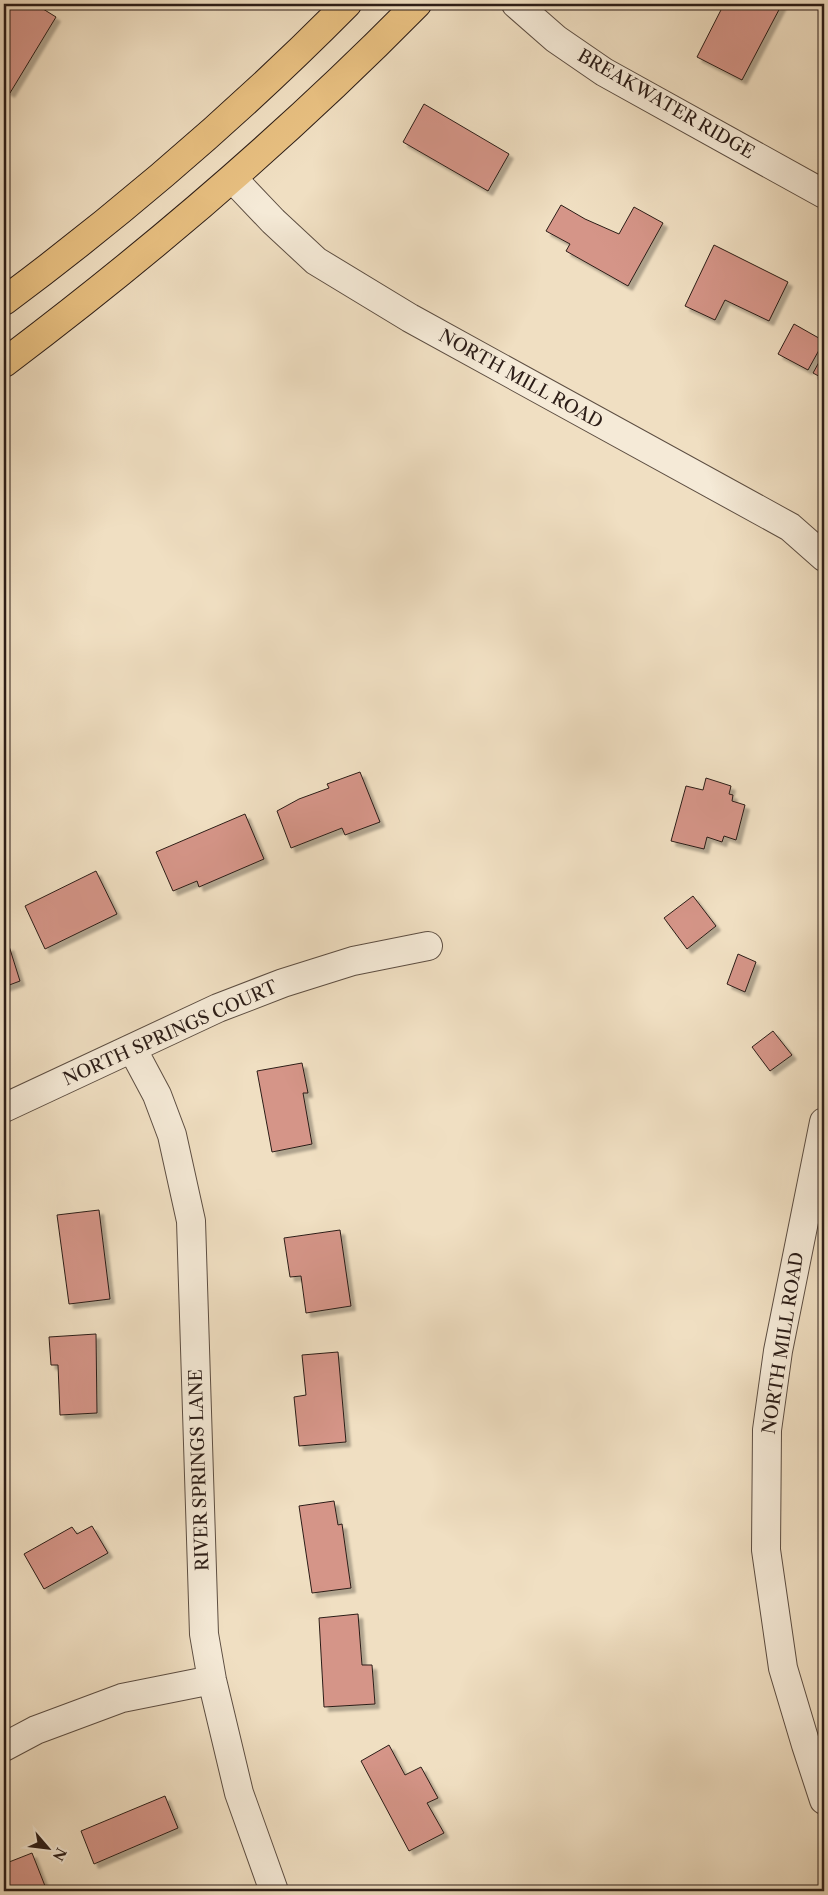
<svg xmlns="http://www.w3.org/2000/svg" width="828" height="1895" font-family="'Libre Caslon Text',serif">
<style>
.building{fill:#d59588;stroke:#2c1d17;filter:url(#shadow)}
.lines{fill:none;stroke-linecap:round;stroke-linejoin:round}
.minor-casing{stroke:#5d4e42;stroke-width:30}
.primary-casing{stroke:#2c1d17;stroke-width:30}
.minor{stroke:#f5ead7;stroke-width:28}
.primary{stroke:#e8c081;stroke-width:28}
.labels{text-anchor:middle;stroke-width:4.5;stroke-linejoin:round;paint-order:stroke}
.street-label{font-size:18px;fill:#2c1d17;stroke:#f5ead7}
</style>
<defs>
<filter id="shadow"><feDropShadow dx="4.5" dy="4.5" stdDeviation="1" flood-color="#0004"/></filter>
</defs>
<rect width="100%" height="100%" fill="#f0dfc2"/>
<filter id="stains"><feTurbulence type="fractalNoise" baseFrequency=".004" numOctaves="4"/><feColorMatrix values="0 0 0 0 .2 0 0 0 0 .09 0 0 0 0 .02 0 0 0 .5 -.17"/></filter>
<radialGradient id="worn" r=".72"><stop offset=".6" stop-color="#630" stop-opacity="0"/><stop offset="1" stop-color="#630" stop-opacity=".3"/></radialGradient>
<!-- building -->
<path class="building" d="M4,4h31l21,13 -46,76 -6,-4z
M724,4h58l-40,76 -45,-23z
M424,104l85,50 -21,37 -85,-49z
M561,205l24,14 34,15 15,-27 29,16 -35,63 -62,-35 4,-7 -24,-13z
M714,245l74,37 -19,39 -44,-21 -10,20 -30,-14z
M794,324l30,17 -16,29 -30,-16z
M824,353v26l-11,-6z
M360,772l20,50 -35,13 -3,-7 -51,20 -14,-37 22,-12 30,-11 -2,-4z
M706,778l25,8 -2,8 4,1 -1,6 13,4 -9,35 -12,-4 -2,6 -15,-5 -3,12 -33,-8 15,-55 17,4z
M245,814l19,45 -65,28 -2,-6 -24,10 -17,-39z
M96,871l21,43 -72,35 -20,-43z
M693,896l23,30 -29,23 -23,-31z
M9,946l11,35 -16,6v-39z
M738,954l18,8 -11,30 -18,-8z
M773,1031l19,24 -22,16 -18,-24z
M302,1063l6,30h-5l9,51 -40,8 -15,-81z
M99,1210l11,89 -41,5 -12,-89z
M340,1230l11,76 -45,7 -5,-37 -11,1 -6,-39z
M96,1334l1,79 -37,2 -2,-50h-7l-2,-28z
M338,1352l8,90 -47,4 -5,-49 12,-2 -4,-40z
M334,1501l4,24 4,-1 9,64 -39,5 -13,-87z
M92,1526l16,27 -64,36 -20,-35 48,-27 5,7z
M358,1614l4,51h10l3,39 -51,3 -5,-89z
M389,1745l16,30 16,-8 17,31 -11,5 17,30 -35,18 -48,-90z
M165,1796l13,32 -84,36 -13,-33z
M32,1853l15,38h-43v-27z"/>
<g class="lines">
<defs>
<path id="minor" d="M516,4l40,35 48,33 220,122
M233,179l40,42 43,40 94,57 380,209 34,30
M133,1050l24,45 15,40 19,86 13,413 8,46 27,113 35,98
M4,1108l214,-100 65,-25 70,-22 75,-15
M824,1122l-46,229 -11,79 -1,120 17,118 23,77 18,55
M4,1747l32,-17 86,-32 90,-18"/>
<path id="primary" d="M4,301c121,-90 236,-189 343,-297
M4,363c146,-110 285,-229 413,-359"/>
</defs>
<!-- minor casing -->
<use href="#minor" class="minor-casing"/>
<!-- primary casing -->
<use href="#primary" class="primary-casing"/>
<!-- minor -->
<use href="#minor" class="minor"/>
<!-- primary -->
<use href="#primary" class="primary"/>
</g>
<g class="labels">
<!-- street labels -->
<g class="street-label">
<text transform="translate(666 104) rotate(30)" y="6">BREAKWATER RIDGE</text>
<text transform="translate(521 379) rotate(29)" y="6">NORTH MILL ROAD</text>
<text transform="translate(170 1033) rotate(-24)" y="6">NORTH SPRINGS COURT</text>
<text transform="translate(783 1343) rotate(-81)" y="6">NORTH MILL ROAD</text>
<text transform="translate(199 1470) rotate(-92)" y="6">RIVER SPRINGS LANE</text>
</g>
</g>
<!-- margin -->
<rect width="828" height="1895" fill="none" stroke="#f0dfc2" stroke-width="20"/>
<rect x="5" y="5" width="818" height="1885" fill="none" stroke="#2c1d17" stroke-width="2.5"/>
<rect x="10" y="10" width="808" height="1875" fill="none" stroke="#2c1d17"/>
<!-- north arrow -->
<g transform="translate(48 1848) rotate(118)" stroke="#f5ead7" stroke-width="4" paint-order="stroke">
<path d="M0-4L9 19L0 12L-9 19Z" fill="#2c1d17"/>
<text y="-8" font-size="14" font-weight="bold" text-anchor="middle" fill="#2c1d17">N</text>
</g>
<rect width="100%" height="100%" filter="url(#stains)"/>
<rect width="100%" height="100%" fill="url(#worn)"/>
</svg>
